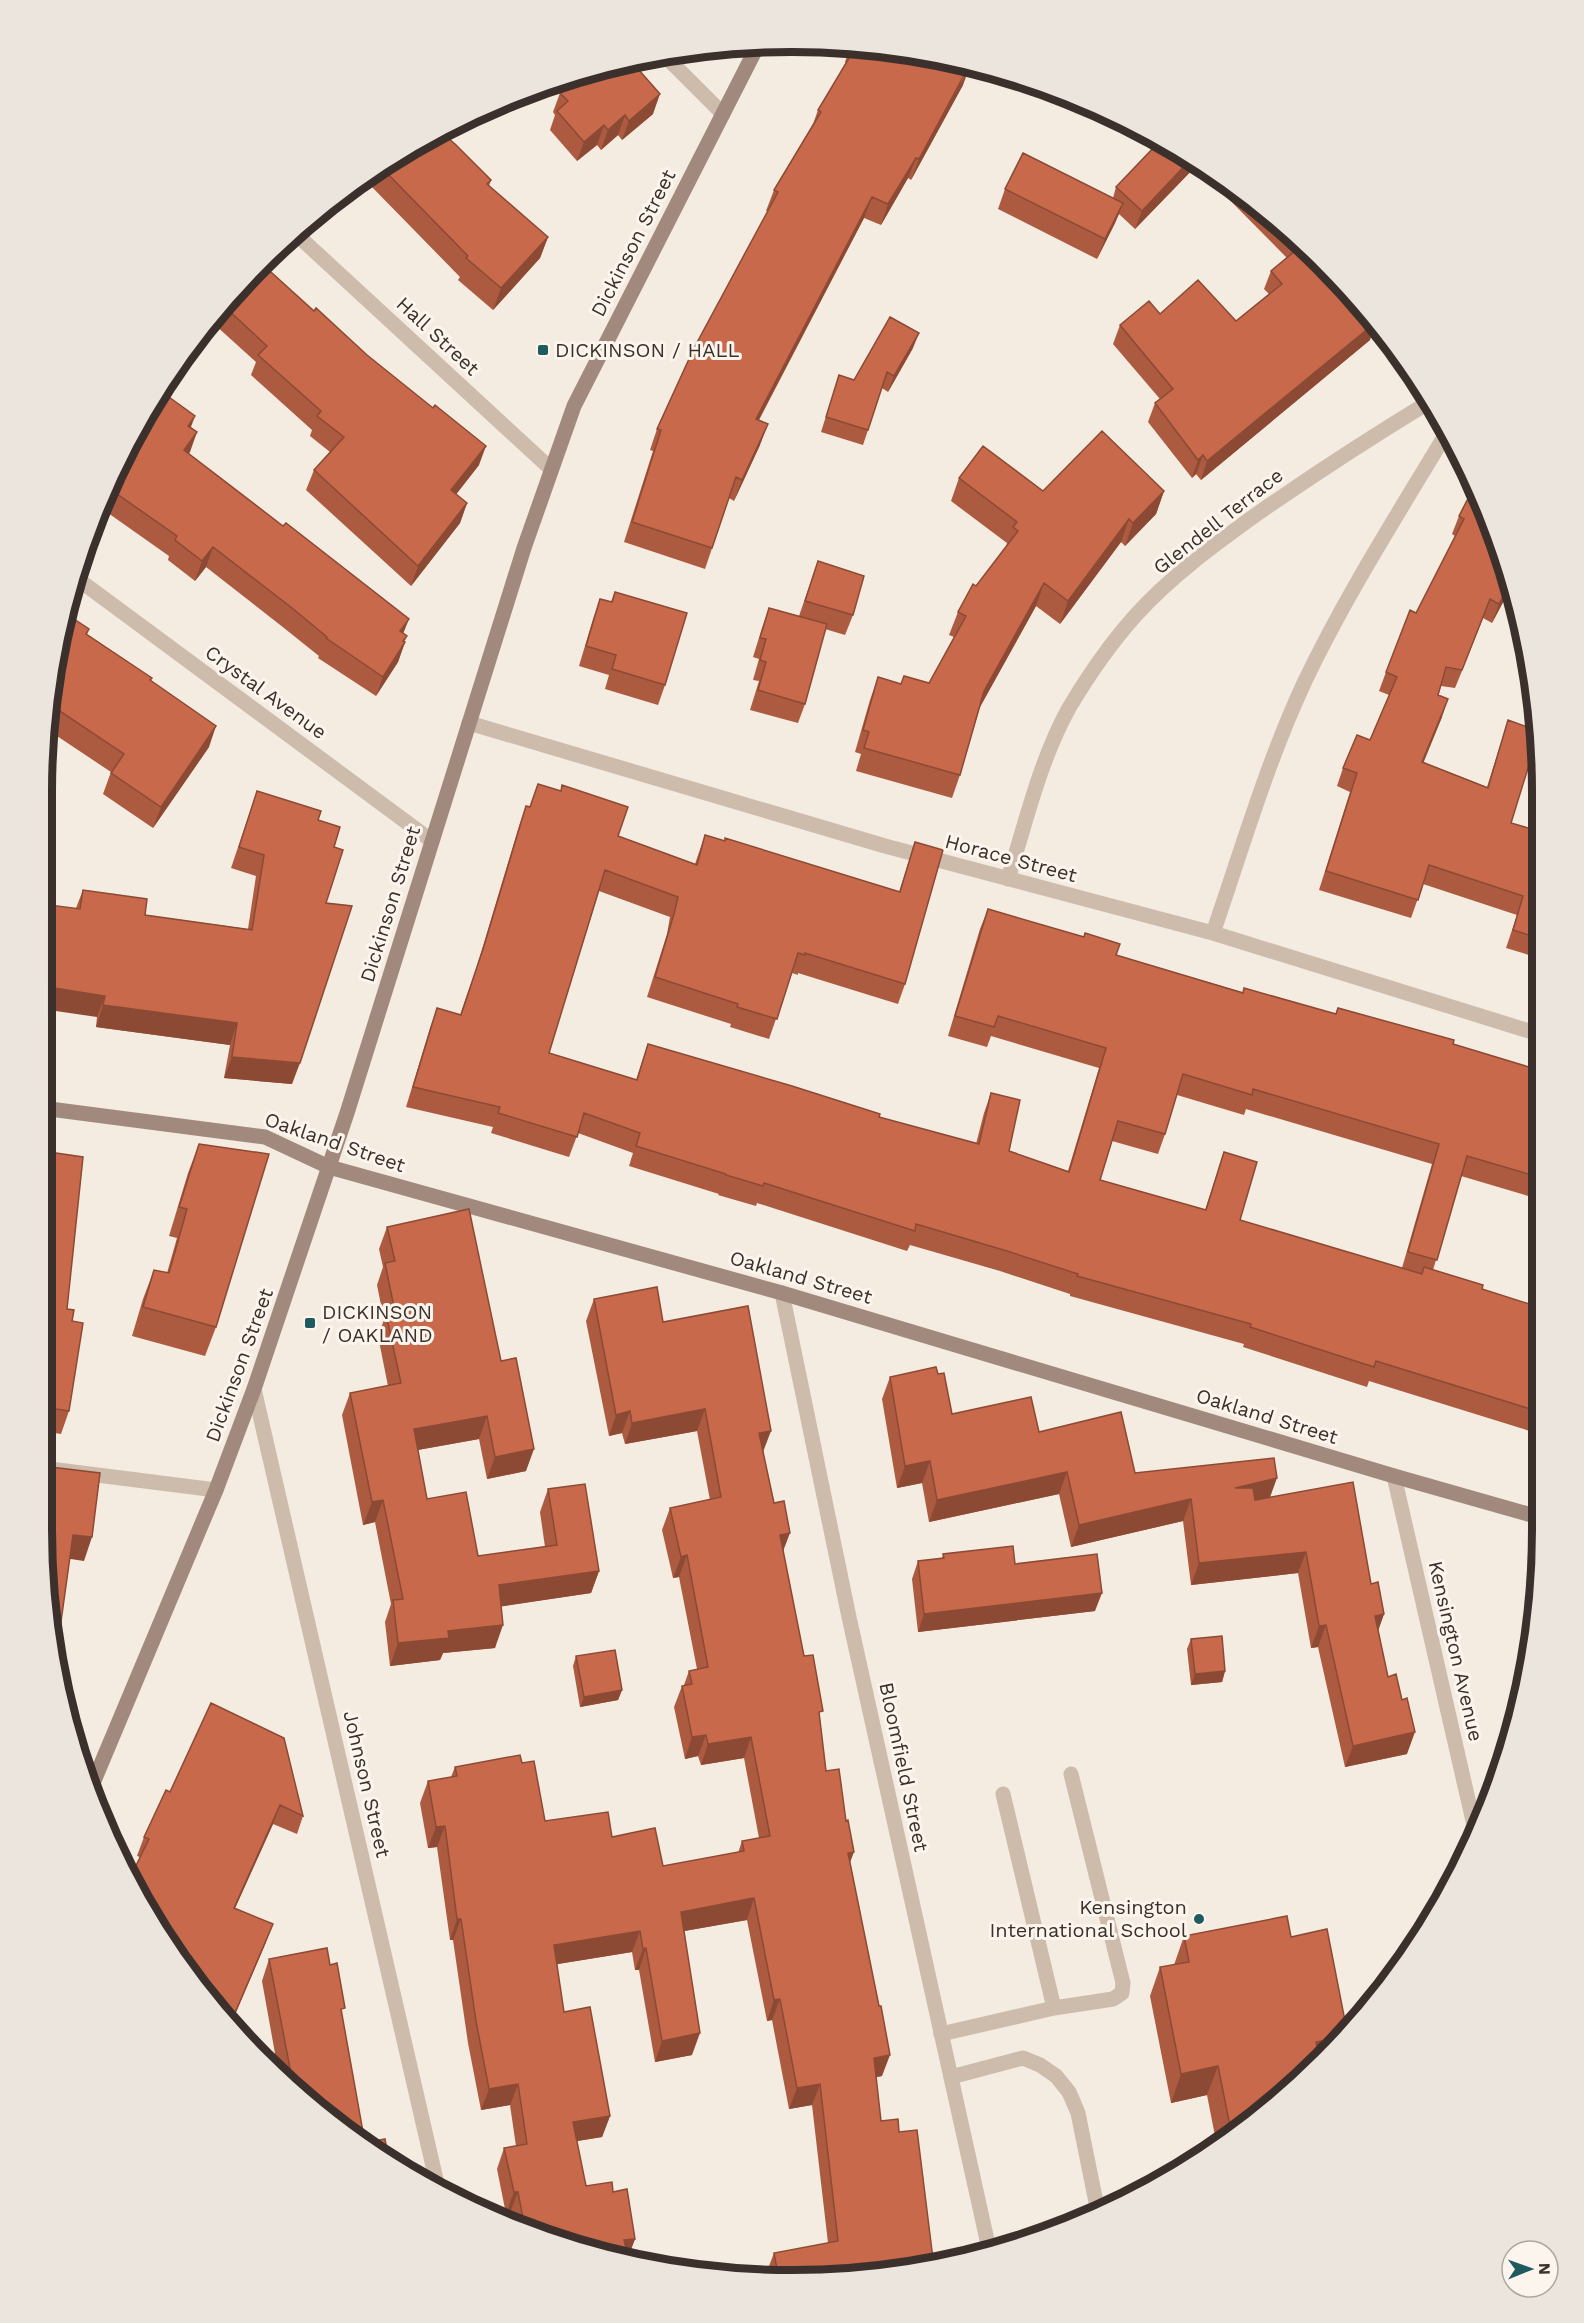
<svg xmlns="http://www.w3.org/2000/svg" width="1584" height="2323" font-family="'Work Sans',sans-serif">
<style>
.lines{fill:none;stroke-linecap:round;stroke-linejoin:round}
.lane{stroke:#cdbbac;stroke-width:15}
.street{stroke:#cdbbac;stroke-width:15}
.secondary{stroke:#a18a7d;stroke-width:15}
.wall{fill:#ac5a40;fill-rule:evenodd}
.shaded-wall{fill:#8c4a34}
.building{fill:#c8694b;stroke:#8c4a34;stroke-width:1.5}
.poi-dot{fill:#1f5a5e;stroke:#fbf5ee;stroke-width:2}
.labels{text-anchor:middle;stroke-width:6;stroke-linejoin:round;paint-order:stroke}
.street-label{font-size:20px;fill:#3b302b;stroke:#fbf5ee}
.poi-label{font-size:20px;fill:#3b302b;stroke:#fbf5ee;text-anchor:start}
.rim{fill:none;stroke:#3b302b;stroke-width:8}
</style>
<rect width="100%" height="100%" fill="#f4ebe1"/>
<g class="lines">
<!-- lane -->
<path class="lane" d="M1003,1794l51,214
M941,2034l113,-26 59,-9 9,-6 1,-10 -52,-209
M951,2077l72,-19 17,7 16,11 13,16 9,21 20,99"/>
<!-- street -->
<path class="street" d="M664,55l59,59
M296,234l255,235
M75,577l357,264
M469,723l416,123 328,87 329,102
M1008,879c18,-57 32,-119 61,-171 19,-32 41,-64 66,-92 36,-40 79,-71 122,-102 56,-39 113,-76 172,-112
M1213,933c29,-84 54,-171 92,-252 41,-86 93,-167 142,-249
M782,1293l67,324 140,632
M254,1389l184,799
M42,1468l174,22
M1394,1476l82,358
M1477,1834l18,-50"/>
<!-- secondary -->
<path class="secondary" d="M42,1108l223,29 64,30 453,126 612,183 148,42
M91,1788l125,-298 38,-101 93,-276 177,-565 50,-142 184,-361"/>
</g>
<!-- wall -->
<path class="wall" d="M850,48l89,8 24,29 -52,95 -3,-2 -27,47 -17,-7 -105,202 1,25 -26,56 -5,-3 -24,71 -81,-27 29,-91 -3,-1 7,-21 111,-218h-2l8,-21 39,-66 5,-14 28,-47 -1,-1z
M560,93l93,21 -31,26 -4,-5 -17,15 -4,-5 -20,16 -27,-31 5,-15 -2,-3z
M442,133l49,47 -2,6 59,51 -8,21 -47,52 -35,-30 2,-3 -89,-91 -3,4 -9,-8 17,-14z
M1159,142l50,27 114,93 47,78 -169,140 -5,-6 -4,4 -44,-56 7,-19 5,-4 -47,-55 7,-19 40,-11 76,7 33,-27 -5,-5 7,-18 16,-13 -91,-92 -61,63 -16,-15 -4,9 -18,36 -99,-50 7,-20 108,9 3,-11z
M261,263l218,202 -23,29 11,9 -7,20 -49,63 -105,-96 8,-20 16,-18 -20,-16 2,-6 -61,-55 5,-13 -42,-38z
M913,348l-25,44 -6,-4 -19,57 -42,-13 18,-57 15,5z
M142,418l49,9 6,5 -9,21 215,180 1,9h1l-7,20 -22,34 -58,-38 1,-2 -35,-28 -78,-61 -11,14 -27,-21 1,-4 -68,-48z
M959,478l84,13h121l-8,23 -31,32 -4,-4 -61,82 -24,-18 -56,101 -20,68 -8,23 -96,-27 5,-17 -6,-2 15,-52 8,-23 23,7 28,-1 25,-46 -5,-2 9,-23 48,-65 1,-4 -56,-42z
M1474,487l35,104 -17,32 -9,-5 -28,70 -14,-2 -3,9 4,22 -19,45 64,25 21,-67 3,103 31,9v127l-36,-11 11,-33 -94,-31 -12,34 -92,-28 31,-98 -13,-6 6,-18 27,-28 19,-45 -10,-4 7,-19 69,-136 -3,-2 7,-18z
M818,561l35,54 -8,20 -20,-6 -20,75 -7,19 -48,-13 9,-29 -6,-1 6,-21 -6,-2 9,-29 7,-20 30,8z
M615,592l50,93 -7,20 -53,-16 4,-14 -30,-9 14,-47 7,-20 11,3z
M89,629l-2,5 65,44 -1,2 58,67 -56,81 -50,-34 8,-22 -63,-42 8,-84z
M538,784l80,52 77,28 10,-29 194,57 16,-50 -10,142 -7,20 -100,-31v2l-6,-2 -23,66 -39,-12 1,-3 -84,-27 20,-63 3,-17 -71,-26 -50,162 87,27 12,-36 231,73 97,27 8,-31 7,-20 18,58 59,20 31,-103 -108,-32 -4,11 -39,-11 32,-107 8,-20 128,46 126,37 94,22 117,30 89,27v129l-81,-24 -28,94 49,19 60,117 -9,26 -164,-51 -2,6 -124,-40 1,-3 -174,-48v-2l-70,-23 -90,-26 -3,6 -150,-48 -1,3 -38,-11 1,-1 -90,-28 4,-13 -55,-20 -9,24 -78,-24 2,-6 -87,-20 24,-79 7,-20 23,7 17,-49 42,-140 7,-20 4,1zM1177,1095l67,20 2,-6 186,55 -30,104 -162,-48 -16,-68 -19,58 -105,-30 12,-39 46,13 7,-20z
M257,791l61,29 16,27 -8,56 -34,181 -68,-6 6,-33 -134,-18 1,-10 -21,-109 7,-18 62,25 103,14 8,-53 -25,-8z
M199,1144l17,183 -11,29 -73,-20 11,-37 11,-29 13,3 10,-35 -8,-2 19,-63z
M42,1151l25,158 5,12 -3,90 -8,23 -19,-3z
M387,1227l114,134 25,110 -39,8 -8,-40 -61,11 9,49 51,57 67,-9 -5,-35 8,-23 51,82 -8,22 -90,13 -6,42 -52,5 -3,7 -50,6 -5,-44 6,-18 -16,-82 -12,3 -21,-110 8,-22 38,-7 -10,-50 6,-16 -7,-35 6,-18 -4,-18z
M1542,1240v23l-6,-2z
M594,1299l69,23 100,129 41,205 16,63 6,52 24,93 32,212 -6,1 5,44 18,11 35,135 -142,14 -25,-2 -1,-5 8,-21 54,-10 -16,-138 -23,4 -17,-89 -5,1 -20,-101 -63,11 8,124 -37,7 -16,-92h-4l-3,-18 -75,12 7,48 46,104 -8,21 -25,4 9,45 27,6 22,47 -7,18 -116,-31 -2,-13 -4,1 -9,-45 7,-21 12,-2 -6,-41 -29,5 -13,-67 -15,-103h-3l-13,-93 -9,1 -8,-45 8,-22 23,-4 4,-10 67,-4 23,58 67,16 51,29 75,-13 4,-12 17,-3 -15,-80 -43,7 -3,-9 -13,3 -11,-52 8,-21 2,-1 5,-14 8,-2 -18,-92 -6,1 -11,-48 8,-22 40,-8 -13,-69 -72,13 -3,-11 -13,3 -23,-115z
M938,1374l14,40 87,18 96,41 135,24 101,87 13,30 -6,17 10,46 19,77 -62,13 -27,-120 -7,1 -13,-75 -107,12 -8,-64 -112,26 -12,-53 -130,28 -7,-39 -25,5 -15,-89 8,-22z
M943,1554l152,57 -177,21 -6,-53 6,-18 24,-2z
M1191,1639l34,32 -3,11 -31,3 -4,-36z
M576,1656l46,34 -4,10 -38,7 -7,-41z
M211,1703l92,113 -6,18 -24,-10 -38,84 31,34 -34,79 -64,-74 -28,-90 -3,-1 7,-19 26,-45z
M1184,1936l107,1 -43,189 -31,20 -10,-51 -36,8 -21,-107 10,-29 14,-2z
M269,1959l61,6 12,51 23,127 11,12 -98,-85 -16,-89z"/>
<!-- shaded-wall -->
<path class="shaded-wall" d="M970,66l-7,19 -52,95 8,-21z
M660,94l-7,20 -31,26 7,-19z
M625,115l-7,20 -17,15 7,-20z
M604,125l-7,20 -20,16 7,-19z
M916,158l-8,20 -27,47 7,-21z
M1191,159l6,3 -1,4 -61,63 7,-18z
M379,167l-8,19 -3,4 8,-21z
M872,197l-8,21 -116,222 8,-21z
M1123,203l-8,20 -18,36 8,-20z
M548,237l-8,21 -47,52 8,-22z
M1376,322v1l-6,17 -169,140 6,-19z
M919,333l-6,15 -25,44 6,-16z
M195,416l-7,19v-9z
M768,424l-8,21 -26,56 8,-21z
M197,432l-7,20 -13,18 7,-20z
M486,446l-7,19 -35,45 7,-20z
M1203,455l-7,19 -4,4 6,-18z
M1164,491l-8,23 -31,32 8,-23z
M467,503l-7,20 -49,63 7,-20z
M1129,519l-8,23 -61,82 8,-23z
M213,547l-7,20 -11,14 7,-20z
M1044,583l-8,23 -60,108 8,-23z
M1508,587l1,4 -17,32 7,-19z
M1490,599l-7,19 -28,70 7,-18z
M409,619l-8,20 -1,-8z
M407,636l-5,11 3,-5 -7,20 -22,34 7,-19z
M1448,699l-6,18 -26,64 6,-19z
M216,726l-7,21 -56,81 8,-21z
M42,986l63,10 -8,21 -55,-8z
M103,1005l134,18 -7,22 -134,-18z
M232,1057l68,6 -8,21 -68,-6z
M705,1409l-8,22 -72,13 7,-21z
M630,1411l-8,22 -13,3 7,-21z
M487,1416l-8,23 -73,13 8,-23z
M771,1431l-8,21 -4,-19z
M534,1449l-8,22 -39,8 8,-22z
M930,1461l-8,22 -25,5 8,-22z
M1067,1472l-8,22 -130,28 8,-22z
M1277,1478l-8,22 -42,10 8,-22z
M1191,1499l-8,22 -112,26 8,-22z
M383,1500l-8,22 -12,3 9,-23z
M790,1533l-8,21 -2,-19z
M73,1535l19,2 -8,24 -20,-3z
M1306,1552l-8,21 -107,12 8,-22z
M687,1555l-8,22 -6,1 8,-21z
M599,1571l-8,22 -100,15 8,-23z
M1102,1593l-7,18 -177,21 6,-18z
M1384,1614l-8,22 -1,-20z
M503,1625l-8,23 -52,5 -3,7 -50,6 8,-23 50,-12z
M1326,1625l-8,22 -7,1 8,-22z
M56,1635l3,1 -2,7z
M1225,1671l-3,11 -31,3 4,-11z
M622,1690l-4,10 -38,7 4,-10z
M1415,1732l-8,22 -62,13 8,-21z
M706,1735l-8,21 -13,3 7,-22z
M751,1737l-7,21 -43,7 7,-21z
M280,1805l-7,19 -46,102 7,-18z
M445,1826l-8,21 -9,1 8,-21z
M854,1852l-8,21 2,-20z
M754,1898l-7,22 -74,13 8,-21z
M457,1919h4l-8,21h-3z
M273,1924l-7,18 -34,79v-1z
M640,1931l-8,21 -86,14 8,-21z
M646,1948l-7,22h-4l8,-21z
M780,1999l-8,21 -5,1 7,-21z
M700,2033l-8,22 -37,7 7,-21z
M1343,2036l-21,26 -9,7 3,-27z
M890,2055l-8,21 -16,3 8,-21z
M1218,2066l-11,29 -36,8 10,-29z
M518,2084l-8,21 -29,5 8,-21z
M820,2084l-8,21 -23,4 8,-21z
M610,2116l-8,21 -37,6 8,-21z
M514,2192h4l-8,21 -4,1z
M635,2239l-7,18 -9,-3 5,-14z"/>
<!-- building -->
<path class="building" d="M855,48l84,8 30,10 -50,93 -3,-1 -28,46 -16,-7 -116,222 12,5 -26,56 -6,-3 -24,71 -80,-26 29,-92 -4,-1 37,-81 84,-156 -4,-2 47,-78 -3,-2z
M631,61l29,33 -31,27 -4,-6 -17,15 -4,-5 -20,17 -27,-31 11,-10 -8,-8 19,-16z
M442,133l13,11 36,36 -4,4 61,53 -47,51 -35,-30 2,-2 -88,-90z
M1159,142l32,17 -49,52 -26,-24z
M1023,153l100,50 -18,36 -100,-50z
M1290,236l33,26 53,60 -169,139 -4,-6 -5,5 -43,-57 18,-14 -53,-64 29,-24 11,13 38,-34 38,41 46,-37 -11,-13 30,-25z
M261,263l53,48 2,-3 51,47 66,53 2,-3 51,41 -35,44 16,13 -49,63 -104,-96 30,-33 -27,-21 4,-5 -63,-56 9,-9 -41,-38z
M890,317l29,16 -25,43 -7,-4 -19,58 -42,-13 13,-42 15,5z
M162,392l33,24 -7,10 9,6 -13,18 99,76 3,-3 123,96 -9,12 7,5 -4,5 2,1 -22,35 -57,-39 1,-1 -35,-29 -79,-61 -11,14 -27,-21 2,-4 -67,-47 32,-71z
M1102,431l62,60 -31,32 -4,-4 -61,82 -24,-18 -60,108 -24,84 -96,-27 5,-16 -6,-2 15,-53 23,7 3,-8 25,7 37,-67 -8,-4 15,-28 3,2 42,-55 -5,-4 4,-5 -58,-44 24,-32 60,45z
M1474,487l34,100 -9,17 -9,-5 -28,71 -16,-3 -8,28 10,4 -26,63 66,26 20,-68 28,10 1,9 -26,84 31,9v107l-29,-9 10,-34 -94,-31 -11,35 -92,-29 31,-98 -14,-5 14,-33 13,5 27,-63 -11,-5 24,-62 6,3 48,-94 -5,-3z
M818,561l46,15 -11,39 -48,-14z
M615,592l72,21 -22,72 -53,-16 4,-14 -30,-9 14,-47 12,3z
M769,608l58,16 -22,80 -47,-14 8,-28 -6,-2 6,-21 -6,-1z
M65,613l24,16 -3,5 66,44 -2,2 66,46 -55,81 -50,-34 13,-19 -73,-49 5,-59z
M538,784l23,7 1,-6 66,22 -10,29 79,29 8,-30 20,6v-3l175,54 15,-50 28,8 -38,134 -100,-31v2l-7,-2 -21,66 -40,-12 1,-3 -83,-27 19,-63 4,-17 -73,-27 -56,183 88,27 11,-36 144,42 88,28 -1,3 100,27 12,-51 29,7 -11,51 60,21 37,-124 -108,-32 -4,11 -39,-11 33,-107 96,28 1,-4 35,11 -4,11 127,38 1,-5 92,26 2,-6 116,32 -1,4 89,27v107l-75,-22 -30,104 -29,-8 31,-108 -186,-55 -1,6 -69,-21 -18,60 -47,-13 -18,59 106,30 18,-58 33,10 -17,58 182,54 2,-7 59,18 -1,4 60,19v98l-2,6 -164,-51 -2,6 -124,-40 1,-3 -174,-48 1,-2 -71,-23 -91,-27 -1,7 -151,-48 -1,3 -37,-11v-1l-90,-28 4,-13 -56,-20 -7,24 -79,-24 2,-6 -87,-20 24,-79 24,7 23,-69 42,-140 4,1z
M257,791l64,20 -3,9 22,7 -6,20 9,3 -17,53 26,3 -52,157 -68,-6 5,-34 -134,-18 2,-9 -63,-10v-82l38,5 3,-19 64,9 -2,16 107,15 12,-75 -25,-8z
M199,1144l70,10 -53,173 -73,-20 11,-37 15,3 18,-64 -8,-2z
M42,1151l41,6 -16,152 7,1 -2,11 11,2 -14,88 -27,-4z
M469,1209l32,152 15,-3 18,91 -39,8 -8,-41 -73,13 13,70 39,-7 12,64 79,-11 -9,-56 37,-5 14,87 -100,14 4,40 -55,6 1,7 -51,5 -5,-43 10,-1 -20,-99 -11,2 -22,-109 51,-10 -15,-69 9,-2 -10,-49 10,-2 -8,-34z
M657,1287l6,35 85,-16 23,125 -12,2 15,70 10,-2 6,32 -10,2 24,121 9,-1 10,56 -4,1 7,59 13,-2 7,52 2,-1 6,32 -6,1 31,153h2l9,49 -16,3 7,63 17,-2 1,13 18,-2 17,137 -142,14 -13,-1 -5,-27 64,-12 -18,-157 -23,4 -17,-89 -6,1 -20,-102 -73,14 19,121 -38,8 -16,-93 -3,1 -3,-18 -86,14 10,67 26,-5 20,109 -37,6 13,64 26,-4 1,10 14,-3 8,50 -11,1 4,17 -103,-28 -7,-37h-4l-10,-44 23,-4 -9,-60 -29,5 -13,-68 -15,-102h-4l-12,-93 -9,1 -8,-46 29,-5 -2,-9 65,-12 2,8 12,-2 11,60 63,-9 4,25 43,-9 8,38 81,-15 -2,-10 28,-5 -19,-99 -43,7 -2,-9 -14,2 -10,-51 10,-2 -3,-13 19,-4 -21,-112 -6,2 -11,-49 51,-11 -16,-88 -73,14 -2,-12 -14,4 -22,-116z
M936,1367l2,7 6,-1 8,41 79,-17 8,35 82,-20 14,61 139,-15 3,20 -42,10h18l2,12 98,-18 18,102 7,-2 6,32 -9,2 13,61 8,-3 6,26 5,-2 8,34 -62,14 -27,-121 -7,1 -13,-74 -107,11 -8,-64 -112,26 -12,-53 -130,28 -7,-39 -25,5 -15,-89z
M42,1466l58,7 -8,64 -19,-2 -14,101 -3,-1 -14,-104z
M1013,1546l2,18 82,-10 5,39 -178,21 -6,-53 26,-3 -1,-4z
M1222,1636l3,35 -30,3 -4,-35z
M615,1650l7,40 -38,7 -8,-41z
M211,1703l73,35 19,78 -23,-11 -46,103 39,16 -41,96 -64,-73 -39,-67 20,-41 -5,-2 22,-47 4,2z
M1287,1916l4,21 36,-8 20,102 -4,5 -27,6 4,21 -72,63 -16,10 -14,-70 -37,8 -21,-107 29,-5 -5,-26z
M327,1948l3,17 7,-2 8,45 -4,1 24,134 20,-4 4,23 -13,-7 -78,-60 -22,-25 14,-2 -21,-109z"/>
<!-- markers -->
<g class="poi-dot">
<rect x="537" y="344" width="12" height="12" rx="3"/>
<rect x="304" y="1317" width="12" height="12" rx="3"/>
<circle cx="1199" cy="1919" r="6"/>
</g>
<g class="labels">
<!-- street labels -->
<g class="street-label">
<text transform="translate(633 243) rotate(-63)" y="7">Dickinson Street</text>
<text transform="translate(438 336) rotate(43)" y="7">Hall Street</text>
<text transform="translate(1218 521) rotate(-38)" y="7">Glendell Terrace</text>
<text transform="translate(266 692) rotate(36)" y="7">Crystal Avenue</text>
<text transform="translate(1011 858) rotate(15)" y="7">Horace Street</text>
<text transform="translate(390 904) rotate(-73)" y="7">Dickinson Street</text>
<text transform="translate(335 1142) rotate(19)" y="7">Oakland Street</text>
<text transform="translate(801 1277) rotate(16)" y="7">Oakland Street</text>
<text transform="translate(239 1365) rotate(-70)" y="7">Dickinson Street</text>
<text transform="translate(1267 1416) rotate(17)" y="7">Oakland Street</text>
<text transform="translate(1456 1651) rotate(77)" y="7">Kensington Avenue</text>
<text transform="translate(904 1767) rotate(78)" y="7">Bloomfield Street</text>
<text transform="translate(367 1784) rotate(77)" y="7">Johnson Street</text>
</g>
<!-- poi labels -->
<g class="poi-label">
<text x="555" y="357">DICKINSON / HALL</text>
<text x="322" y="1319">DICKINSON<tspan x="322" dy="23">/ OAKLAND</tspan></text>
<text x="1187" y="1914" text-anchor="end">Kensington<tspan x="1187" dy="23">International School</tspan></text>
</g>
</g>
<!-- crop -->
<path d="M0 0H1584V2323H0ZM792 52H792A740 740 0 0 1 1532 792V1530A740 740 0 0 1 792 2270H792A740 740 0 0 1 52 1530V792A740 740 0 0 1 792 52Z" fill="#ece5de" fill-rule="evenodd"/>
<path class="rim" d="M792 52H792A740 740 0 0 1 1532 792V1530A740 740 0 0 1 792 2270H792A740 740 0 0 1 52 1530V792A740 740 0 0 1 792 52Z"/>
<!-- north arrow -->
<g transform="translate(1530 2269) rotate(89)"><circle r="28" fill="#fbf5ee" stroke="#aea6a0" stroke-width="1.5"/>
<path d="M0-4.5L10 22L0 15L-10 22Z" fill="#1f5a5e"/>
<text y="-9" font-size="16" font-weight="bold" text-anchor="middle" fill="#3b302b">N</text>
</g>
</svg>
